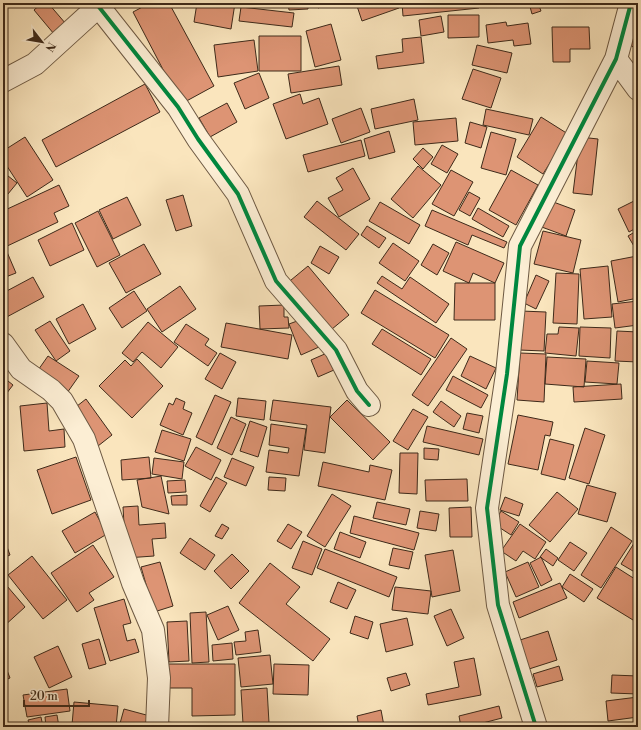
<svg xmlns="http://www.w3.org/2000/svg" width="641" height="730" font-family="'Libre Bodoni',serif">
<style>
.building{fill:#dd9474;stroke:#3e2a1a}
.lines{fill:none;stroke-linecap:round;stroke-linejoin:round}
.street-casing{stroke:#6d5943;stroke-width:24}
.street{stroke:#fceed4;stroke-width:22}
.cycleway-casing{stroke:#fceed4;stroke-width:6}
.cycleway{stroke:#00873e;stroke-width:4}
</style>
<rect width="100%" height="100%" fill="#fae5bd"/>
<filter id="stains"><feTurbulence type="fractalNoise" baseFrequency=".005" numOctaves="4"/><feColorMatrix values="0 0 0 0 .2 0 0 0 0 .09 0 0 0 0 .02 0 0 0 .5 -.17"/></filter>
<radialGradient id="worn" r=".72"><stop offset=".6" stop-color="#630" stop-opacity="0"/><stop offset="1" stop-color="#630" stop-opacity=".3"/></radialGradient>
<!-- building -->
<path class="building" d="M42,3h6l18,21 -12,10 -20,-24z
M150,3h19l45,83 -33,18 -48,-92z
M197,3h38l-4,26 -37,-7z
M288,3h20v6l-19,1z
M316,3h17l-15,5z
M356,3h42l1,5 -37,13z
M402,3h76l1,5 -76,8z
M529,3h9l3,8 -9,3z
M580,3h26l-26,3z
M241,7l53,6 -2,14 -53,-6z
M448,15h31v22l-31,1z
M441,16l3,16 -23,4 -2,-16z
M506,22l1,4 21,-3 3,21 -17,2 -1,-6 -25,3 -2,-18z
M331,24l10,36 -26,7 -9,-36z
M552,27h37l1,22h-20v13h-17z
M638,31v19l-8,-5z
M259,36h42v35h-42z
M421,37l3,26 -46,6 -2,-13 27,-4 -1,-13z
M254,40l4,31 -40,6 -4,-32z
M477,45l35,8 -5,20 -35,-8z
M339,66l3,19 -51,8 -3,-19z
M473,69l28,9 -10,30 -29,-9z
M259,73l10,25 -24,11 -11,-26z
M145,84l15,28 -104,55 -14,-27z
M300,94l3,10 16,-6 9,26 -42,15 -13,-35z
M414,99l4,21 -43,9 -4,-20z
M227,103l10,19 -27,15 -11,-19z
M361,108l9,24 -29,11 -9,-24z
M486,109l47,10 -4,16 -46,-10z
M541,117l27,17 -25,40 -26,-17z
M456,118l2,23 -43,4 -2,-23z
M470,122l17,5 -6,21 -16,-5z
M389,131l6,21 -26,7 -5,-20z
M491,132l25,7 -10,36 -25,-7z
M25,137l28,43 -26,17 -24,-37v-9z
M580,137l18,2 -6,56 -19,-2z
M361,140l4,16 -57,16 -5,-17z
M442,145l16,9 -11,19 -16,-9z
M423,148l10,9 -10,12 -10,-10z
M418,166l23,19 -28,33 -22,-19z
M353,168l17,31 -31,18 -11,-19 15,-8 -7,-12z
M451,170l22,12 -19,34 -22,-12z
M511,170l27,15 -22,40 -27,-15z
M3,172l14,11 -14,17z
M59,185l10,21 -15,7 4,9 -55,26v-37z
M469,192l11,6 -10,18 -11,-6z
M183,195l9,31 -16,5 -10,-31z
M127,197l14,28 -28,14 -14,-29z
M638,199v28l-9,5 -11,-23z
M548,200l27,10 -9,26 -27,-10z
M317,201l42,33 -13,16 -42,-33z
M380,202l40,23 -11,19 -40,-23z
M478,208l31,18 -6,11 -31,-18z
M432,210l75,32 -3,6 -32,-13 -4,10 -43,-19z
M98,211l22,44 -23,12 -22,-44z
M72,223l12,27 -34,16 -12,-26z
M367,226l19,12 -7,10 -18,-13z
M638,230v23l-10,-17z
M543,231l38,9 -8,33 -39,-9z
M456,242l48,21 -9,20 -22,-10 -4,10 -26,-12z
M393,243l26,18 -14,20 -26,-18z
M144,244l17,30 -35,19 -17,-30z
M433,244l16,9 -12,22 -16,-10z
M320,246l19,11 -10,17 -18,-11z
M7,252l9,21 -13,5v-25z
M637,256l1,42 -20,4 -7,-41z
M308,266l41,49 -23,19 -41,-49z
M608,266l4,51 -28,2 -4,-50z
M556,273l23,1 -2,50 -24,-1z
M536,275l13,6 -13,28 -12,-6z
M382,276l20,13 8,-12 39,27 -13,19 -59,-40z
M33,277l11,20 -41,22v-26z
M455,283h40v37h-41z
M180,286l16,23 -34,23 -15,-23z
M375,290l74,45 -14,23 -74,-45z
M134,291l13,20 -25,17 -13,-20z
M638,301v24l-23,3 -3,-24z
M83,304l13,25 -27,15 -13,-25z
M284,305v12h4l1,11 -29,1 -1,-23z
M521,311l25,1 -2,39 -25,-1z
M308,317l11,30 -18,8 -12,-31z
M50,321l20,30 -14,10 -21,-31z
M148,322l30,25 -17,21 -19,-16 -9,10 -11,-9z
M226,323l66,12 -4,24 -67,-12z
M186,324l23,15 -4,6 12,8 -9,13 -34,-24z
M559,327l20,1 -3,28 -31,-3 2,-19h11z
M580,327l31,1 -1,30 -31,-2z
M382,329l49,30 -10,16 -49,-31z
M617,331l21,1v30l-23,-1z
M451,338l16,11 -39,57 -16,-11z
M220,353l16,9 -14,27 -17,-10z
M327,353l7,17 -16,7 -7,-17z
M520,353l26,1 -2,48 -27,-2z
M48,356l31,20 -12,17 -31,-20z
M470,356l26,12 -10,21 -25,-13z
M547,357l39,2 -2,28 -39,-3z
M137,359l26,27 -31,32 -33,-32 26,-26 6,6z
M587,361l32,2 -2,21 -32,-2z
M453,376l35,19 -7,13 -35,-18z
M3,377l10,8 -10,13z
M621,384l1,15 -48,3 -1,-15z
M215,395l16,7 -19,43 -16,-8z
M176,398l9,4 -2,7 9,4 -9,22 -23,-10 9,-22 4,2z
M238,398l28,3 -2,19 -28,-4z
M86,399l26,36 -14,11 -26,-36z
M273,400l58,7 -6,46 -21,-3 3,-25 -37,-5z
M347,400l43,42 -17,18 -43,-43z
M3,401l4,3 -4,6z
M441,401l20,15 -7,11 -21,-15z
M47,403l2,28 15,-2 1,18 -41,4 -4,-45z
M413,409l15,8 -20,33 -15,-9z
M467,413l16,3 -4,17 -16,-4z
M518,415l35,7 -3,14 -5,-1 -7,35 -30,-6z
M231,417l15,7 -14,31 -15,-7z
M250,421l17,6 -9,30 -18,-6z
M271,424l35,5 -7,47 -33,-4 3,-22 19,3 1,-5 -20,-3z
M427,426l56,13 -4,16 -56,-13z
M585,428l20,7 -16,49 -20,-6z
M162,430l29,9 -7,22 -29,-9z
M550,439l24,6 -9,35 -24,-6z
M196,447l25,13 -10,20 -26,-14z
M424,448l15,1 -1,11 -14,-1z
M400,453h18l-1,41 -18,-1z
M76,457l15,43 -39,14 -15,-44z
M149,457l2,21 -29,2 -1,-20z
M154,458l30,4 -2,17 -30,-5z
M232,458l22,9 -8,19 -22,-9z
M323,462l46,10 1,-7 22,5 -7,30 -67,-14z
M161,476l8,38 -27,-7 -5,-27z
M216,477l11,6 -17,29 -10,-6z
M269,477l17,1 -1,13 -17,-1z
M467,479l1,22h-42l-1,-21z
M185,480l1,12 -18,1 -1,-12z
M587,485l29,8 -9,29 -29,-8z
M557,492l21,17 -28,33 -21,-17z
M332,494l19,12 -26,41 -18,-11z
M187,495v10h-15l-1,-9z
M505,497l18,7 -4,12 -19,-6z
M377,502l33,7 -4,16 -33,-7z
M138,506l1,19 26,-2 1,15 -14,1 2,17 -28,2 -3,-51z
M471,507l1,30h-22l-1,-29z
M420,511l19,3 -3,17 -19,-3z
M501,511l18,11 -8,13 -17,-11z
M95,512l12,22 -32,19 -13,-22z
M354,516l65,17 -5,17 -64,-17z
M222,524l7,4 -7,11 -7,-3z
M288,524l14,8 -11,17 -14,-8z
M520,524l26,18 -11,17 -12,-8 -7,10 -15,-10z
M611,527l21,14 -31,47 -20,-13z
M340,532l26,10 -6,16 -26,-9z
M3,536l7,19 -7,3z
M190,538l25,17 -10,15 -25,-17z
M636,540l2,2v32l-17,-10z
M303,541l19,8 -10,26 -20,-7z
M570,542l17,11 -13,18 -16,-11z
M93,545l21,32 -25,16 5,7 -17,12 -26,-39z
M393,548l20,4 -4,17 -20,-4z
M325,549l72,28 -8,20 -72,-29z
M546,549l12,9 -5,8 -13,-9z
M453,550l7,41 -28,6 -7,-42z
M232,554l17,17 -18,18 -17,-18z
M32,556l35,44 -24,19 -35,-44z
M541,557l11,23 -11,6 -11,-23z
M160,562l13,44 -19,6 -13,-45z
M528,562l11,25 -23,10 -11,-25z
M270,563l30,24 -14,17 44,35 -17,22 -74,-58z
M616,567l22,14v32l-5,7 -36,-22z
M570,574l23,15 -9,13 -22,-15z
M338,582l18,8 -9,19 -17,-7z
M560,583l7,15 -48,20 -6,-16z
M7,586l18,21 -22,20v-38z
M395,587l36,4 -3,23 -36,-4z
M124,599l7,24 -8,2 4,16 8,-2 4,13 -29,9 -16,-53z
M228,606l11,24 -21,10 -11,-25z
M451,609l13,29 -17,8 -13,-30z
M206,612l3,50 -17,1 -2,-50z
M355,616l18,6 -5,17 -18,-6z
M407,618l6,27 -27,7 -6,-28z
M187,621l2,40 -20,1 -2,-40z
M258,630l3,22 -25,3 -2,-13 12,-1 -1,-9z
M548,631l9,29 -28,9 -9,-29z
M99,639l7,25 -17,5 -7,-25z
M232,643l1,16 -20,2 -1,-16z
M58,646l14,31 -23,11 -15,-31z
M270,655l3,29 -32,3 -3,-29z
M474,658l7,37 -53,10 -2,-11 33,-7 -5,-25z
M3,660l7,18 -7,3z
M167,664h68v51l-43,1v-28h-26z
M274,664l35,1 -1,30 -35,-1z
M559,666l4,14 -26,7 -4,-13z
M406,673l4,12 -19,6 -4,-13z
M612,675l26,1v18l-27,-1z
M267,688l2,35 -26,1 -2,-34z
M67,689l3,22 -43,6 -4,-22z
M638,697v20l-30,4 -2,-20z
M74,702l44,4 -2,21 -44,-2z
M499,706l3,12 -23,6 1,3h-19l-2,-11z
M124,709l26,7 -3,11h-28z
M381,710l3,16 -25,1 -2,-11z
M57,715l2,12h-13l-1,-10z
M41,717l2,10h-13l-2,-7z
M164,722l31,2v3h-31z
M201,724l39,2v1h-39z"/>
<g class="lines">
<defs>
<path id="street" d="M99,7l79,100 20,32 40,55 38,87 60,69 21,41 12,14
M616,59l22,30
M3,81l32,-17 67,-61
M3,344l18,25 30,21 11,11 22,38 49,144 20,47 6,48 -2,49
M536,727l-38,-122 -11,-97 20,-134 13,-128 96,-187 15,-56"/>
</defs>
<!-- street casing -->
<use href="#street" class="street-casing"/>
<!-- street -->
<use href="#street" class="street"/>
<defs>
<path id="cycleway" d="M99,7l79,100 20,32 40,55 38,87 60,69 21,41 12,14
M536,727l-38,-122 -11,-97 20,-134 13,-128 96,-187 15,-56"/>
</defs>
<!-- cycleway casing -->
<use href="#cycleway" class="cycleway-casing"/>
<!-- cycleway -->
<use href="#cycleway" class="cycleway"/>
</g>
<!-- margin -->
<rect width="641" height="730" fill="none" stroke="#fae5bd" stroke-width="16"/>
<rect x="4" y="4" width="633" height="722" fill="none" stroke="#3e2a1a" stroke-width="2"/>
<rect x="8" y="8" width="625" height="714" fill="none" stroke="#3e2a1a"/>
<!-- north arrow -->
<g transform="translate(42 42) rotate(121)" stroke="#fceed4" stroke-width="3" paint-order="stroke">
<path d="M0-3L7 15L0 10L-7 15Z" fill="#3e2a1a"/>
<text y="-6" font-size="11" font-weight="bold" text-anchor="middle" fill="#3e2a1a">N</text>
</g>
<!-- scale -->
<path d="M24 700v6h65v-6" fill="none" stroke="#3e2a1a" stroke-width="2"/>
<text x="30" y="700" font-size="12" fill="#3e2a1a" stroke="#fceed4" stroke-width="3" paint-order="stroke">20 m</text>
<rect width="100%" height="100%" filter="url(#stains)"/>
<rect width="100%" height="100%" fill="url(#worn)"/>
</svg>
